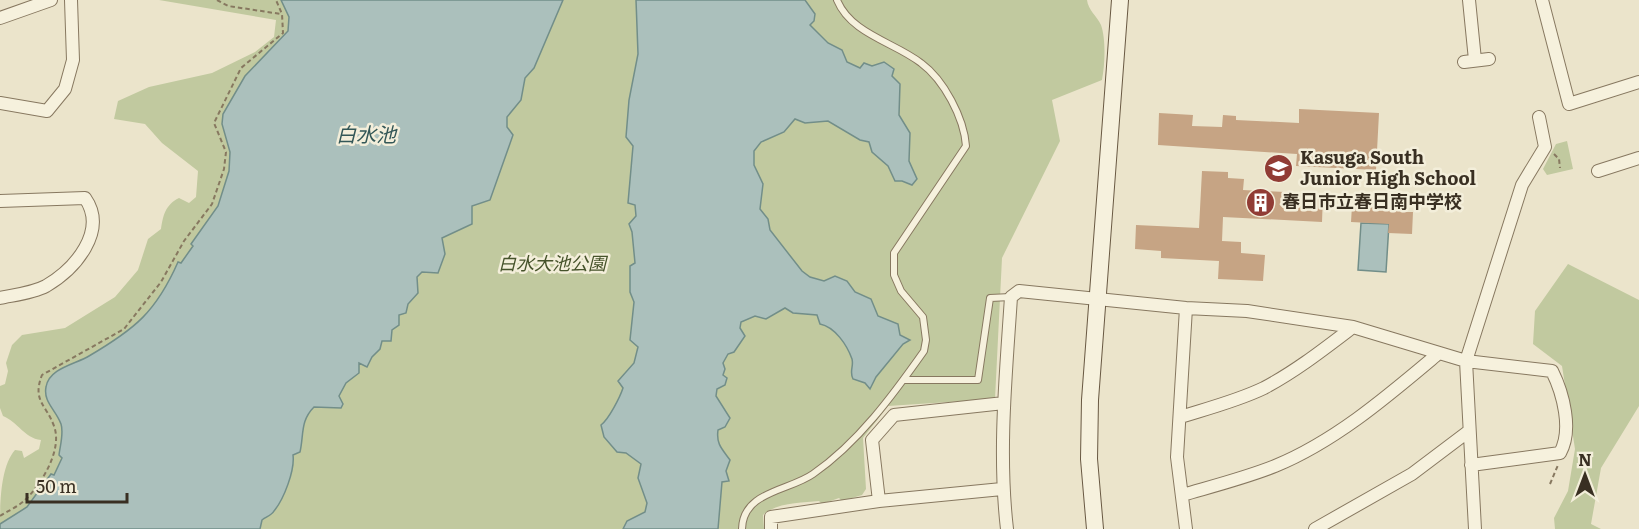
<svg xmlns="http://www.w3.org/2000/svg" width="1639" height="529" font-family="Literata,'Noto Sans JP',serif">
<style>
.green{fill:#c1c99f}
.water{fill:#abc0bc;stroke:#728e89;stroke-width:1.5}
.building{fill:#c6a484}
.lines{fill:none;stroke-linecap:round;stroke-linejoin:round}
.lane-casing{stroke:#877860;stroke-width:8}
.street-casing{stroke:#877860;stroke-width:14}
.secondary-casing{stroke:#695943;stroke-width:18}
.path{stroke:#877860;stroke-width:2;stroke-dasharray:4.5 3;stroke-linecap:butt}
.lane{stroke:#f6f1dd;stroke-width:6}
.street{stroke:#f6f1dd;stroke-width:12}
.secondary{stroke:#f6f1dd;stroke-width:16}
.labels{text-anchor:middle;stroke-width:5;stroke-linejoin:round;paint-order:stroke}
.poi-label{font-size:18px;font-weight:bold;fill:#392f22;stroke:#f3eeda;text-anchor:start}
.park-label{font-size:18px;font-style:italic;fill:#46532b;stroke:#f3eeda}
.water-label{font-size:20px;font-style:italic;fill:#335757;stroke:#f3eeda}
</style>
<rect width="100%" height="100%" fill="#ebe4cb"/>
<!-- green -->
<path class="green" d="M159,0h928c1,10 10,16 14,25 5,14 4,39 1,55l-50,20 8,41 -58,117 -7,141 -107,7 -25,32 3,51 -4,6 -20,6 -3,-3 -17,6 -3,-3c-17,2 -42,1 -56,14l1,14h-764c0,-24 0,-62 15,-79l7,1 2,7 15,-9 2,-9c-17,-2 -23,-18 -38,-24l-3,-8v-22l5,-2 3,-13 -2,-8 6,-18 10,-10 43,-7 50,-31 23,-27 10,-31 13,-10c2,-13 4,-24 18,-31l10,5 7,-6 2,-26 -36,-28 -17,-19 -31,-5 4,-18 31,-14 63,-14 43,-21 19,-15 2,-17z
M1567,141l6,28 -26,6 -4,-6 13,-25z
M1568,264l71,36v106l-38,62 -10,56 10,5h-46l-1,-11 14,-27 7,-42 -13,-83 -29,-22 2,-33z"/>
<!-- water -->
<path class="water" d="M281,0h282l-29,68 -9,10 -4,22 -14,17v10l6,8 -23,65 -18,6v18l-30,14 3,16 -7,19 -16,-1 -5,5 1,16 -10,11 -2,9 -7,2v10l-7,5 -1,11h-9l-2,8 -8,8 -5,10 -8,-4v10l-13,10 -7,13 4,8 -2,4 -27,-1c-14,14 -10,28 -14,45l-7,3c2,15 -9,44 -19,56 -2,4 -8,6 -12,9l-2,9h-260v-5l27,-17 24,-33 3,1 8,-17 -3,-3c1,-9 5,-22 2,-31 -5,-14 -18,-22 -15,-37 3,-19 30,-23 43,-31 46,-27 67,-44 89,-94l3,1 12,-17 -2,-2 27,-38 11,-35 1,-19 -8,-28 1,-10 22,-38 43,-45 1,-14z
M636,0h169l10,14 -1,7 -4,4 18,18 14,7 5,12 13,6 4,-5 8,3 12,-4 10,7 -2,7 8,8 -1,31 11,18 -1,28 8,18 -5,6 -10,-4h-7l-7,-15 -16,-14 -3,-10 -9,-2 -32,-19 -23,2 -10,-4 -11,13 -23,10 -7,9v14l9,19 -3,25 8,10 2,11 32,41 8,6 14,4 11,-5 12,5 8,11 16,7 7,17 20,8 2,11 10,5 -7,4 -27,33 -6,12 -5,-6 -12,-4c-4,-8 1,-12 -1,-20 -5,-14 -17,-32 -32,-35l-3,-9 -24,-2 -8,-5 -19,11 -11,-3 -14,6 -1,6 5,8 -11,16 -6,2 -5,9 2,6 -2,6 4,3 -2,7 -8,4 -1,7 14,22 -5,9 -7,3c-2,14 4,19 12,30l-4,11 3,10 -7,1 -4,47h-95l4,-8 18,-9 2,-9 -9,-25 3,-14 -15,-11 -9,-1 -13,-15 -3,-12c8,-6 19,-28 22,-37l-5,-7 16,-18 4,-16 -8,-7 4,-38 -4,-10v-26l5,-3 -3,-31 -3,-8 7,-8 -1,-11 -7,-2 5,-57 -7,-9 3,-37 9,-46z
M1361,223l28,1 -3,48 -28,-2z"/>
<!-- building -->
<path class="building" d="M1299,109l80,4 -3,57 -80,-4 1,-12 -139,-9 1,-32 34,2 -1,11 30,1 1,-12 13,1v4l63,3z
M1202,171l26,1v6l16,1 -1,11 80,4 -1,28 -99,-5 -1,24 19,1v11l24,2 -2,26 -45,-2 1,-18 -58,-3v-7l-26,-2 1,-24 63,3z
M1374,200l31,1v11h8l-1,22 -24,-1 1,-9 -38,-2 1,-16 21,1z"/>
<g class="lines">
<defs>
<path id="lane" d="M904,380h74l12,-82 21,-1
M742,529c1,-38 47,-38 71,-55 45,-31 80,-79 111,-123l2,-11 -3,-23 -22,-26 -7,-16v-22l72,-107c-2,-28 -22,-66 -45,-83 -27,-21 -70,-29 -84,-63"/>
<path id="street" d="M1469,0l6,60
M1542,0l27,104 70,-22
M0,18l51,-18
M1464,62l25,-3
M0,103l47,8 18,-22 8,-29 -2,-60
M1598,171l41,-13
M0,201l85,-3c23,33 -10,71 -39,88 -13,7 -32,9 -46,12
M1180,417c29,-9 57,-16 84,-29 32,-17 60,-39 89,-61
M1182,495c31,-9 63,-17 93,-29 61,-25 114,-71 164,-113
M879,501l-7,-61 22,-25 110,-12
M771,529v-12l108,-16 123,-12
M1007,529c-9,-77 -1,-155 4,-232l8,-6 167,17 61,3 106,16 113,34 86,10c11,22 21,59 8,82l-89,12
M1186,529l-9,-72 9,-149
M1315,529l97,-55 57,-43
M1475,529l-9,-168 56,-176 23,-38 -6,-30"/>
<path id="secondary" d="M1095,529l-6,-70 1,-59 30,-400"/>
</defs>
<!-- lane casing -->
<use href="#lane" class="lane-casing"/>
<!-- street casing -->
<use href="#street" class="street-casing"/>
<!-- secondary casing -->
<use href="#secondary" class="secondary-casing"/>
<!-- path -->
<path class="path" d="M217,0l11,6 53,8
M1554,154l5,5 1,9
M1550,484l8,-19
M0,516c8,-5 17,-9 24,-15 17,-16 39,-51 30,-75 -8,-22 -22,-25 -12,-51l82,-46 37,-47 23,-41 28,-37 12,-35 2,-17 -12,-29 27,-55 42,-35 -1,-19 -6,-14"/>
<!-- lane -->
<use href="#lane" class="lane"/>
<!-- street -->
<use href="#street" class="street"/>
<!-- secondary -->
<use href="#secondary" class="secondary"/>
</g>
<!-- icons -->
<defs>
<symbol id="school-disc" viewBox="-11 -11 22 22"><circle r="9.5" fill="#913c35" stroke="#f3eeda"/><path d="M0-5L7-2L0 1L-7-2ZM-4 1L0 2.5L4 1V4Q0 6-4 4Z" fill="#fff"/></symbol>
<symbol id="building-disc" viewBox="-11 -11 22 22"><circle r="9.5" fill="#913c35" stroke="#f3eeda"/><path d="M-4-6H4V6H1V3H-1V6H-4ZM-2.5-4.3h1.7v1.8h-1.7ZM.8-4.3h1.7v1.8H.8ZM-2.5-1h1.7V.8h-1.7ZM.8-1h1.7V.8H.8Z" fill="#fff"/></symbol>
</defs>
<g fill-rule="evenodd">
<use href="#school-disc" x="1262" y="152" width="33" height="33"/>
<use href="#building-disc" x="1244" y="186" width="33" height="33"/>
</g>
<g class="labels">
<!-- poi labels -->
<g class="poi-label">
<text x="1300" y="164">Kasuga South<tspan x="1300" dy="21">Junior High School</tspan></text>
<text x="1282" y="208">春日市立春日南中学校</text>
</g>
<!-- park labels -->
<g class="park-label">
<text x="552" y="270">白水大池公園</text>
</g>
<!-- water labels -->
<g class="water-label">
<text x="366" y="142">白水池</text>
</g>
</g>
<!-- north arrow -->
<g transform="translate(1585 475)" stroke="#f3eeda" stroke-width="4.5" paint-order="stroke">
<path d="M0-4.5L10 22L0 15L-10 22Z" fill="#392f22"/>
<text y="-9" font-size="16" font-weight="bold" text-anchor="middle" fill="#392f22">N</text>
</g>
<!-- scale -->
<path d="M27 493v9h100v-9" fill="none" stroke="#392f22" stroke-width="3"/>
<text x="36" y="493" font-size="18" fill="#392f22" stroke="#f3eeda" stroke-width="4.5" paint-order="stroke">50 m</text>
</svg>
